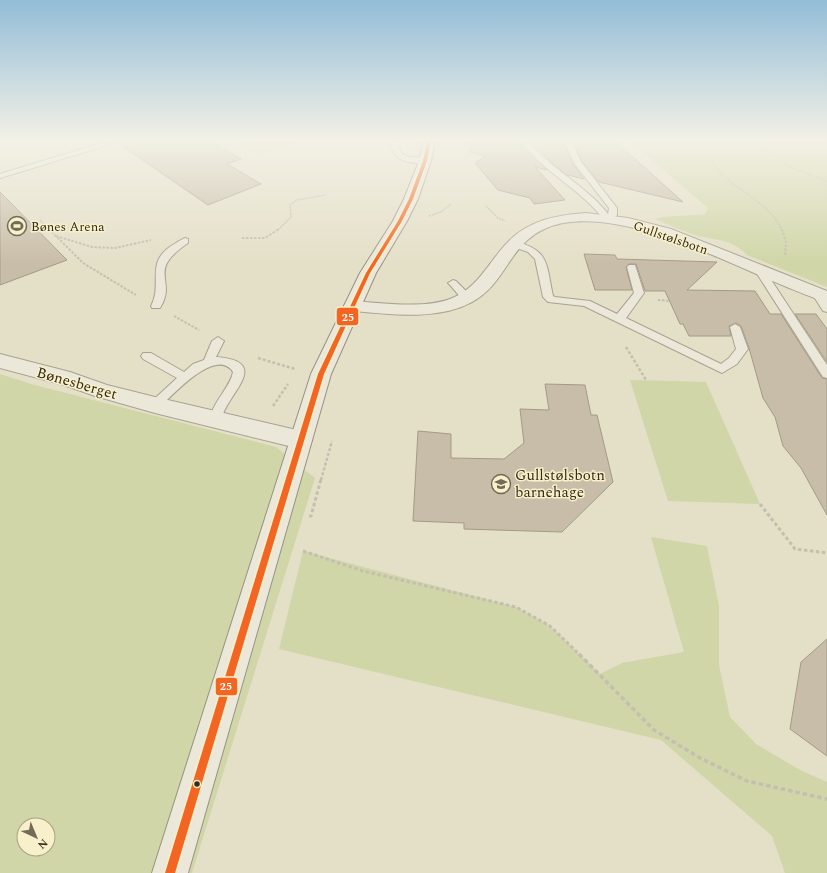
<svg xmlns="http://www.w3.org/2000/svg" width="827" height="873" font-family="Spectral,serif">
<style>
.green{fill:#d0d6a8;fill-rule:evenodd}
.building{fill:#c8bda8;stroke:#a49a87}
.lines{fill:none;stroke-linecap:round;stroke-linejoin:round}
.lane-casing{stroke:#a8a291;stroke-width:2}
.street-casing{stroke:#a8a291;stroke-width:2}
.secondary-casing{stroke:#989181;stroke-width:2}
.path-far4{stroke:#c3bfb1;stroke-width:1.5;stroke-dasharray:2 1;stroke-linecap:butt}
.path-far3{stroke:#c3bfb1;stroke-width:2;stroke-dasharray:2.5 1.5;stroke-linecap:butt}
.path-far2{stroke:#c3bfb1;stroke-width:2.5;stroke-dasharray:3 2;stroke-linecap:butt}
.path-far1{stroke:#c3bfb1;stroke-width:3;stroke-dasharray:3.5 2.5;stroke-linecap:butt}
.path{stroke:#c3bfb1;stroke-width:3.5;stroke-dasharray:4.5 3;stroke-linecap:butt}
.lane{fill:#ebe8da;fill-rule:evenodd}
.street{fill:#ebe8da;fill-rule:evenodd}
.secondary{fill:#ebe8da;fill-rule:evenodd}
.bus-1-casing{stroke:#f7f0ca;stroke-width:3}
.bus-1{fill:#f26522;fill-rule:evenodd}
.bus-dot{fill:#362b1a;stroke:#f7f0ca;stroke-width:1.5}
.labels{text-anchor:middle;stroke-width:3;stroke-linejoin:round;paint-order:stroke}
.far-poi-label{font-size:13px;fill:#362b1a;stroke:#f7f0ca;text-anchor:start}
.far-street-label{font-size:13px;fill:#362b1a;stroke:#f7f0ca}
.street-label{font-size:15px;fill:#362b1a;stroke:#f7f0ca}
.poi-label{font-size:15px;fill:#362b1a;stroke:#f7f0ca;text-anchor:start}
.line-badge{stroke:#f7f0ca;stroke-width:1.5}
.badge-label{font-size:11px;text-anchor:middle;font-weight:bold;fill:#fff}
</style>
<rect width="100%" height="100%" fill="#e4dfc7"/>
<!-- green -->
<path class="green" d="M236,141h63l-39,14z
M627,141h200v146l-80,-32c-13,-15 -31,-15 -49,-19 -15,-5 -29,-11 -44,-17l8,-2 43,-3 3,-6 -69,-59z
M0,374l31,10 245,63 39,31 -123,395h-192zM24,825h24v24h-24z
M630,380l76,2 54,122 -92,-3z
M651,537l56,9 12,60v59l11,52 26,27 44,26 27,12v91h-42l-13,-37 -111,-96 -382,-91 24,-98 213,56 34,19 50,48 22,-11 62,-11z"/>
<!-- building -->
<path class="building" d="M115,141h95l31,18 -14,5 34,20 -53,21z
M471,141h49l27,29 -12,-3 30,33 -31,4 -4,-6 -32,-8 -23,-27 11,-7 -16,-4z
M530,141h33l10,23 11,15 -17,-4 -19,-16z
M573,141h42l68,61 -84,-20 -17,-21z
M0,192l67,68 -67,25z
M584,254l31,1 2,4 100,3 -30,28 68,1 15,23h11l41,64 5,1v136l-26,-47 -18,-22 -8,-29 -12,-19 -14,-50 -8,-22 -5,-3 -7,3 2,10h-42l-6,-12h-3l-15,-33h-20l-9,-27h-7l-3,3 6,23h-37z
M795,314h21l11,15v33z
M545,384l40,1 6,30h6l16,67 -51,50 -98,-3v-6l-51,-2 5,-90 33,3v24l53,1 20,-16 -4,-34 29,1z
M827,639v117l-37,-27 11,-67z"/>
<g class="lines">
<defs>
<path id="lane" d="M390,141h7c5,26 19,10 32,20 -4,3 -8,2 -12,2 -16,-1 -24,-6 -27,-22z
M521,141h7c23,29 58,44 80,73l1,-6 -35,-45 -10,-22h7l10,21 36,46v7l-6,6h-6c-24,-32 -61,-48 -84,-80z
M101,143l7,2 -108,33v-4z
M185,238l3,1v4c-43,29 -10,36 -28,65h-8l-1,-2c12,-22 -6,-43 20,-60 5,-3 9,-6 14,-8z
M514,241c36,9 32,23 39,55l2,1 35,4 27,13 17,-21 -7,-26 2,-2h6l9,28 -18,25 95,46 8,-6 7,-9 -6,-22 5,-3 5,3 8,22 -11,15 -15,9 -138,-67 -36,-4 -5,-5 -8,-38 -7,-7 -17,-6v-4z
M759,266l5,3 63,96v13l-4,-1 -69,-108z
M453,280l3,1 15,15 1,2 -1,2h-8l-13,-15 -2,-2z
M816,289l4,1 7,11v11l-4,-1 -12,-19z
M218,337l6,4 -8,16c54,4 16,33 7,57l4,7 -2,3h-8l-6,-10c5,-15 20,-29 22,-42 -17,-26 -61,24 -74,36h-8l-2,-3 2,-3 26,-24 -34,-19 -2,-3 2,-3h8l33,19 9,-8 11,-4 8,-19z"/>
<path id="street" d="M586,213l42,5 43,11 156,62v11c-15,-4 -30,-11 -45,-17 -60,-25 -154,-74 -219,-62 -55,11 -52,58 -91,79 -35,19 -81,12 -119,9l-6,-1 -3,-4 3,-4 6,-1c29,2 70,8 97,-2 28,-10 39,-38 58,-57 21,-22 49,-27 78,-29z
M0,354l70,18 37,13 48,12 146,34 8,3 3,6 -3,6 -8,3 -146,-36 -60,-17 -31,-11 -64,-17z"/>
<path id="secondary" d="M423,141h12l-4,20 -13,38 -11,22 -31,52 -45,101 -143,499h-36l159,-499 49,-101 33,-52 11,-22 15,-38z"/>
</defs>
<!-- lane casing -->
<use href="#lane" class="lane-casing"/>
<!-- street casing -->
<use href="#street" class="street-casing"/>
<!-- secondary casing -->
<use href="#secondary" class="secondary-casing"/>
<!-- path-far4 -->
<path class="path-far4" d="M704,141c3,10 6,20 13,28 19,22 52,33 65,61
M738,141l9,5 19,5 13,7 10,9 38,14
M486,206l12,12 7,3
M429,216l12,-4 10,-8
M40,220l10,10
M278,230l13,-13 -1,-12 7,-5 28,-5"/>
<!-- path-far3 -->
<path class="path-far3" d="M49,229l34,34 53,32
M782,229l4,13 -1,14
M56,236l36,11 23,1 36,-8
M242,238h23l14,-9
M658,300l11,1
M174,316l25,14"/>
<!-- path-far2 -->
<path class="path-far2" d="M626,347l20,33
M258,358l37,11
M273,406l15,-22
M321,480l11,-39"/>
<!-- path-far1 -->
<path class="path-far1" d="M760,504l35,45 32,4
M309,516h2l10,-37
M303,551l60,20 153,36 34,19 30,29"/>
<!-- path -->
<path class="path" d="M579,654l75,76 46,28 47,23 80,18"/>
<!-- lane -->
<use href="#lane" class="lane"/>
<!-- street -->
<use href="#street" class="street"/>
<!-- secondary -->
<use href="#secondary" class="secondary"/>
<defs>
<path id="bus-1" d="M427,141h4l-4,20 -14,38 -11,22 -32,52 -46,101 -149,499h-10l153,-499 48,-101 32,-52 11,-22 14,-38z"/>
</defs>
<!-- bus-1 casing -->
<use href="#bus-1" class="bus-1-casing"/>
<!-- bus-1 -->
<use href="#bus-1" class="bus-1"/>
</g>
<!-- sky -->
<linearGradient id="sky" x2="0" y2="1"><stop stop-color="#93bdd8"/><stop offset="0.53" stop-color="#f3f1e6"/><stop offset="1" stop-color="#f3f1e6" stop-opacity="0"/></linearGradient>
<rect width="827" height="264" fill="url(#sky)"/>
<!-- icons -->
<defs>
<symbol id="stadium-ring" viewBox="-11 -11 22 22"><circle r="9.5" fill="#f7f0ca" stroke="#736a57" stroke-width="1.5"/><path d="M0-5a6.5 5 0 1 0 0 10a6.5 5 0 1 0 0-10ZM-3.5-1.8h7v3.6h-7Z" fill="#736a57"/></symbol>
<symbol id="school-ring" viewBox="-11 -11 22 22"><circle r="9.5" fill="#f7f0ca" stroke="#736a57" stroke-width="1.5"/><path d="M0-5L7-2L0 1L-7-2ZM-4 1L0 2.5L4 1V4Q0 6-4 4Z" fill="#736a57"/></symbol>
</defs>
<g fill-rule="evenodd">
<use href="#stadium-ring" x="6" y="215" width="22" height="22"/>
<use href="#school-ring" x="490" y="473" width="22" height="22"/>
</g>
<!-- markers -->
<circle class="bus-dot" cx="197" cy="784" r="3.5"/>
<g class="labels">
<!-- far-poi labels -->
<g class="far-poi-label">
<text x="31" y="231">Bønes Arena</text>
</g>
<!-- far-street labels -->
<g class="far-street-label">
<text transform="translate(671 237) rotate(19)" y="5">Gullstølsbotn</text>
</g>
<!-- street labels -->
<g class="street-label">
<text transform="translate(77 383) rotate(16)" y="5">Bønesberget</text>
</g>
<!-- poi labels -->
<g class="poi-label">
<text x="515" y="480">Gullstølsbotn<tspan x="515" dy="17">barnehage</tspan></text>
</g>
</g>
<g class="line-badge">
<rect x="336" y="307" width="23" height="19" rx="4" fill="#f26522"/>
<rect x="215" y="677" width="23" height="19" rx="4" fill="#f26522"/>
</g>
<g class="badge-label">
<text x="348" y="321">25</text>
<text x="226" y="690">25</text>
</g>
<!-- north arrow -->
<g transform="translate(36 837) rotate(136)"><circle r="19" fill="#f7f0ca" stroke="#aaa184"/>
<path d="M0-3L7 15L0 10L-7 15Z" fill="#736a57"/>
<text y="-6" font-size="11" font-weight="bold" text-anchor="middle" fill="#362b1a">N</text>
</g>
</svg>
